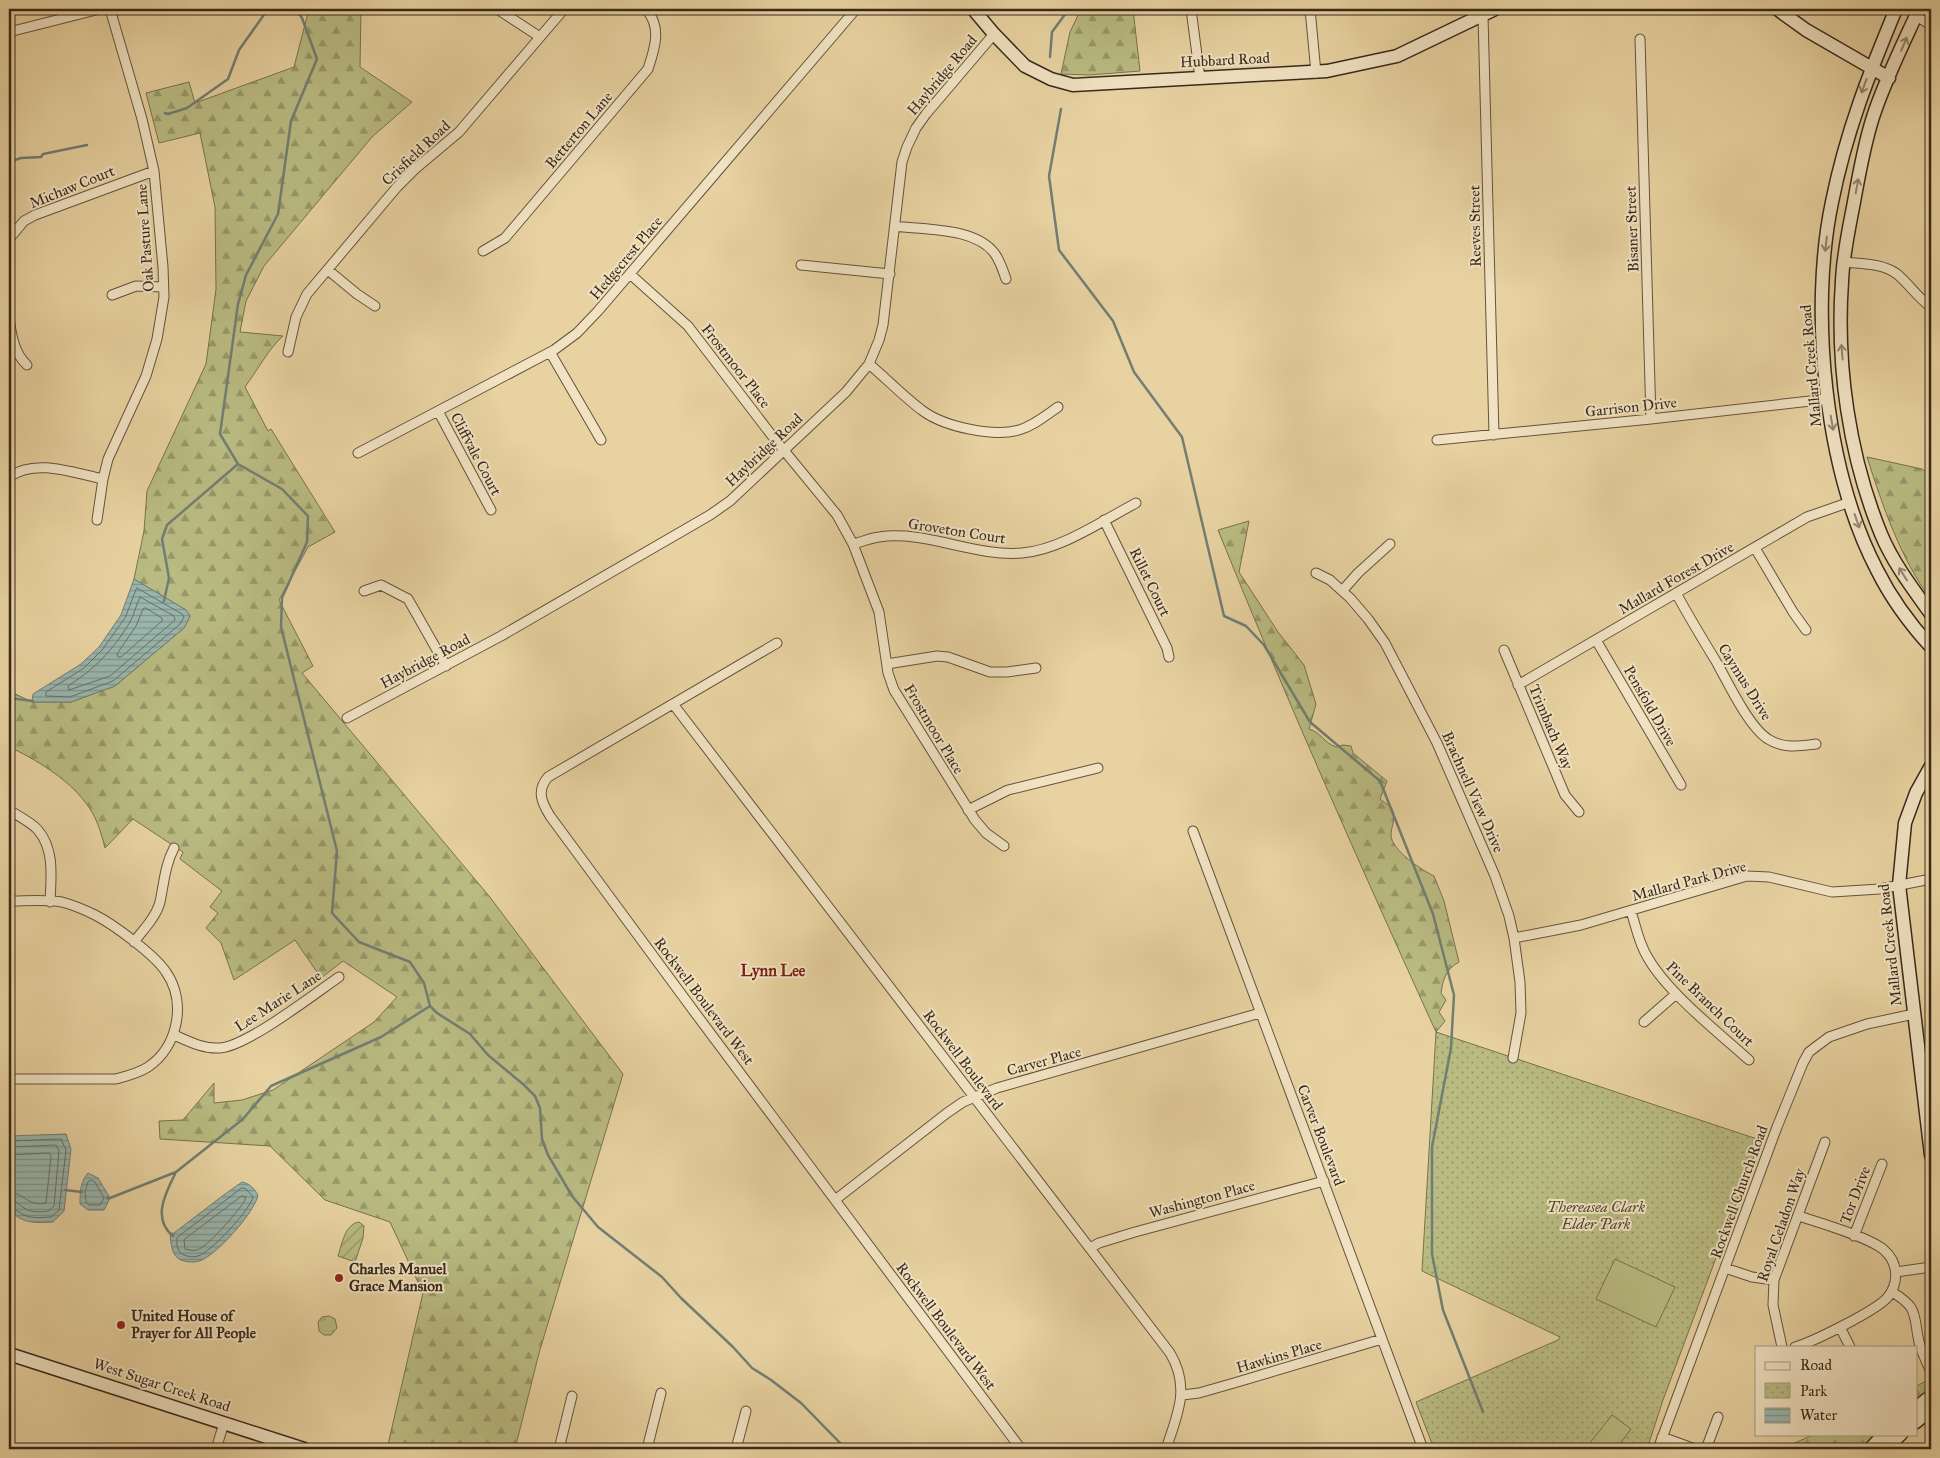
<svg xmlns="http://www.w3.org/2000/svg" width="1940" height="1458" font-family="'IM FELL Great Primer',serif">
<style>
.grass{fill:url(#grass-tufts);stroke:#78724f}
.forest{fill:url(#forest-firs);stroke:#78724f}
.park{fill:url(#park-dots);stroke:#78724f}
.garden{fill:url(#garden-furrows);stroke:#78724f}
.pitch{fill:#b9bb82;stroke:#78724f}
.water{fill:url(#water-rules);stroke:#727e74}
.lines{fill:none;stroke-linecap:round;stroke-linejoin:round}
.shore{stroke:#687065;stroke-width:1}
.stream{stroke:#727e74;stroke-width:2.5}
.minor-casing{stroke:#64533d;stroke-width:11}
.secondary-casing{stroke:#38291c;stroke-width:15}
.minor{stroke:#f0e2c2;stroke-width:9}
.secondary{stroke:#f0e2c2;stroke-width:12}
.oneway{stroke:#94866f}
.poi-dot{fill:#8f2418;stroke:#f0e2c2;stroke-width:2}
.labels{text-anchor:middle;stroke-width:4;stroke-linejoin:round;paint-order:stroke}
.street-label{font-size:15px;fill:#38291c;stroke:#f0e2c2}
.park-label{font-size:15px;font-style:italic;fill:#524630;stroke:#f0e2c2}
.poi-label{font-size:15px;font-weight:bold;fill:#38291c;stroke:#f0e2c2;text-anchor:start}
.neighbourhood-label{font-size:16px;font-weight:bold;fill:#7a1f14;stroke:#f0e2c2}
</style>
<defs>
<pattern id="grass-tufts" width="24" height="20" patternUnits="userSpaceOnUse" patternTransform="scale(1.25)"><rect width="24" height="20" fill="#b9bb82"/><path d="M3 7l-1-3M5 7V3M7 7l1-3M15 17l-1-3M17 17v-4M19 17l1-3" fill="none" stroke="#97986a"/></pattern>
<pattern id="forest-firs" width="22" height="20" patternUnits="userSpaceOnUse" patternTransform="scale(1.25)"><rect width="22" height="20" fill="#b9bb82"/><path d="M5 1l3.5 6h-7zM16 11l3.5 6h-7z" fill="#97986a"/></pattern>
<pattern id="park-dots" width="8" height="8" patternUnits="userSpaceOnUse" patternTransform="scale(1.25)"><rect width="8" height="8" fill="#b9bb82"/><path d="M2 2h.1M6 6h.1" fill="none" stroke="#97986a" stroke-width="1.8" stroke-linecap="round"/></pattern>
<pattern id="garden-furrows" width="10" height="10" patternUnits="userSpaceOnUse" patternTransform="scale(1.25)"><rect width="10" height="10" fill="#b9bb82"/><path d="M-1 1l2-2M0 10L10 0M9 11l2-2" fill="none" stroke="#97986a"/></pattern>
<pattern id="water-rules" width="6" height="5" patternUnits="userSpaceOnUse" patternTransform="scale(1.25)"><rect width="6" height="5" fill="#99b6ae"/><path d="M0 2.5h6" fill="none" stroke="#7e948d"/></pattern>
</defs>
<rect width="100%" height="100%" fill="#e8d2a1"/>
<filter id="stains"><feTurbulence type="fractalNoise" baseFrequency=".004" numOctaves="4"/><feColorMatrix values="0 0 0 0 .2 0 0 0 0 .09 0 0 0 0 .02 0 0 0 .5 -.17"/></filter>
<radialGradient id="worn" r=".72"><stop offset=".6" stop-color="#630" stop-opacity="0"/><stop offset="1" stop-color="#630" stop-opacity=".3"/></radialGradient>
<!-- grass -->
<path class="grass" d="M329,1316l6,3 2,9 -6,7h-7l-5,-4 -1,-9 4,-5z"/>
<!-- forest -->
<path class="forest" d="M309,9h52l-1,58 52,35 -40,35 -108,129 -18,35 -6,31 43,4c-14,12 -26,35 -38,51l23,44 3,-2 64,103 -27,15 -29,53 34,66 -11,7 187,223 134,178 -84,279 -24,96h-128l36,-156 -33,-71 -65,-22 -55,-54 -110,-7 -1,-18 24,-1 31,-37v20l28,-3 31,-10 101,-68 23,-25 -54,-36 -22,17 -26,-38 -61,40 -13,-37 -15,-15 12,-15 -8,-6 12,-16 -42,-32 3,-7 -50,-33 -28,29c-4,-16 -9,-33 -20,-46 -17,-23 -51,-44 -76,-55v-56l23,11h39l44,-16 69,-58 6,-12 -4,-6 -52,-31 10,-48 3,-40 59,-127 10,-75 -1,-82 -15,-74 -41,10 -13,-50 43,-11 6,21 99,-36z
M1081,9h52l7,62 -51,4 -28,-1 9,-42z
M1867,457l55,12 9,7v124c-31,-43 -48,-93 -64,-143z
M1249,521l-10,51 39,60 26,33 12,39 -7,25c13,4 15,14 27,18l7,-2 8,1 2,7 34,28 -7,18c3,3 10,6 12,10 6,10 -4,21 0,31 6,14 28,29 42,36l10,25 15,61c-13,7 -16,17 -18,31l5,7 -7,12 6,9 -9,11c-76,-167 -150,-333 -218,-502z
M1931,1379v13l-15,12v-18z
M1815,1434h65l-15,15h-84z"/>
<!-- park -->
<path class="park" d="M1436,1032l324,108 -97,260 -16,49h-213l-18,-47 142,-62 2,-3 -138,-66z"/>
<!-- garden -->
<path class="garden" d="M359,1222l5,4 -1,12 -8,24 -17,-6c4,-12 7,-32 21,-34z"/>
<!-- pitch -->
<path class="pitch" d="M1615,1259l60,28 -19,40 -60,-28z
M1612,1415l19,14 -15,20h-20l-7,-5z"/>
<!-- water -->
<path class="water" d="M134,579l52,31 4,6 -6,12 -69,58 -44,16h-39l1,-8 48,-30 18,-17 22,-32z
M66,1134l5,15 -7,62 -11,11c-18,1 -33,2 -44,-14v-72z
M88,1173l10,5 12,20 -6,12h-16l-8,-6c0,-11 0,-22 8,-31z
M242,1182c8,2 12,6 16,13 -3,17 -43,62 -59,66 -5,2 -15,1 -20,-2 -8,-5 -8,-17 -9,-25l4,-1 47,-36z"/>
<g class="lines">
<!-- shore -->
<path class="shore" d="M137,588l45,26 2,3 -4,7 -67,57 -43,16 -24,-1v-4l38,-24 18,-18 23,-32z
M140,597l34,19 1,4 -65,56 -41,14 -1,-4c28,-18 45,-36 62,-64 4,-7 6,-17 10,-25z
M146,608l16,10v3l-41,36h-3l-1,-3 19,-28 7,-17z
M9,1141l52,-2 5,11 -7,60 -8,7c-12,1 -23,2 -32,-5 -5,-3 -5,-5 -10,-6
M9,1147l47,-2 3,6 -5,55 -5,5c-9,1 -18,2 -25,-3 -6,-4 -8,-8 -15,-8
M9,1155l40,-2 2,3 -5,47c-19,4 -21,-10 -37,-11
M91,1180l4,2 9,16 -4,7h-11l-3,-3 -1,-10 3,-10z
M242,1188l4,1 7,8c-3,13 -42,55 -55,59 -4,1 -8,1 -11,0 -9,-2 -11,-10 -10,-18z
M242,1196l4,1 -2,5c-8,11 -35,44 -47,48 -4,1 -8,0 -12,-1l-1,-9z"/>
<!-- stream -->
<path class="stream" d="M296,9l6,9 15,41 -26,62 -13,93 -32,61 -8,29 -18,130 18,30 44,25 26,27 -1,26 -25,56 -1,29 56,224 -5,62 27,29 51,20 14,21 6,23 7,7 33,21 18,21 36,30 11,11 5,12 2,31 6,16 24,41 26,31 64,50 19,21 52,49 19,21 19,12 30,23 45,46
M1050,57l2,-25 17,-23
M1061,109l-12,67 10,74 54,71 21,51 48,65 42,179 22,10 18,19 46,77 70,59 53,133 21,81 -3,53 -19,99v107l11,56 40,102
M165,113l3,1 19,-6 41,-29 11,-29 29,-41
M9,162l12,-4 20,-1 2,-3 44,-9
M164,601l5,-23 -7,-39 5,-14 71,-61
M9,698l24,3
M65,1190l17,2
M107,1198h3l66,-26 67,-53 28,-33 110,-49 49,-31
M173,1236c-21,-17 -8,-42 2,-62"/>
<defs>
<path id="minor" d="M497,9l43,28
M1191,9l9,69
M1310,9l6,64
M1483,16l11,419
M1916,16l15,9
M9,32l91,-23
M1640,39l11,380
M895,226c29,4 81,1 100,28 5,7 8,16 11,25
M9,239l15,-18 11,-6 119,-44
M483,251l22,-13 143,-169c7,-21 14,-42 -2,-60
M1844,262c18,2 38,1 53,12 12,10 21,24 34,33
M801,265l89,9
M328,270l29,24 18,12
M630,274l58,52 85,111 64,78 16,29 26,68 9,61 6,17 81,130 11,13 18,13
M112,295l24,-9 27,1
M9,317c2,17 5,36 18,48
M288,352l8,-35 11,-23 90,-107 18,-18 44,-37 105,-123
M550,352l51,88
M869,364c18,15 35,33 54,47 22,16 70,26 96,19 14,-4 26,-14 39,-23
M438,411l53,99
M1437,440l214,-21 177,-20
M358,453l196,-103 23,-17 21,-22 258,-302
M9,477c27,-19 64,-4 94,2
M97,520l6,-41 5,-20 38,-83 11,-37 7,-42 -1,-30 -9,-96 -12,-52 -32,-110
M1104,520l63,128 2,9
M853,544c9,-2 17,-6 26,-7 47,-7 95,20 143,16 38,-3 80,-32 114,-50
M1755,548l38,64 13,18
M1316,573l14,7 20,18 18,21 17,24 52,100 58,133 14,40 5,22 6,44 1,31 -8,45
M1343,590l15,-17 32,-29
M364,591l17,-6 27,14 38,67
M1676,593c13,24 27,47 41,70 11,20 32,64 51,76 15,10 32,7 48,5
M1596,640l85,145
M777,643l-229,134c-12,14 -6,26 2,39l143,194 328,439
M1504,650l61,145 14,17
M887,664l50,-8 11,1 42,15h17l29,-4
M1518,685l289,-168 43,-15
M673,704l497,649c21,35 7,62 -4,96
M347,718l154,-82 209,-121 20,-14 116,-109 23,-28 10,-24 4,-15 19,-163 5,-15 9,-19 10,-14 68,-80
M9,810c9,6 22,12 29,20 17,20 13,48 12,72
M968,810l40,-20 90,-22
M1193,831l230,618
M9,901c16,0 38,-2 53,1 11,3 23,8 33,13 18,9 60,40 71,57 21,30 12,75 -18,95 -9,6 -21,9 -32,12h-107
M1631,911c5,16 8,33 17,47 20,35 71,75 101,102
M1514,938l67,-13 166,-49 22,1 63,15 48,-3 51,-10
M134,942c9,-12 22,-25 26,-40 4,-19 5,-37 14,-54
M1644,1022l32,-28
M174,1035c14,6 29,14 45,13 27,-1 94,-53 120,-71
M835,1200l112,-87 16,-11 34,-14 263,-75
M1854,1236l28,-72
M1090,1248l9,-5 36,-11 189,-51
M1725,1268l27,9 22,3
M1896,1272l35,-5
M1892,1292c27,16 21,22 27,50 2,9 7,18 10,26
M1840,1327l10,20
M1782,1347l-9,-42 1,-25 51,-138
M1795,1347c18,-5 80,-36 92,-49 12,-14 12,-35 -3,-48 -15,-13 -64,-27 -85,-34
M1182,1395l17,-2 35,-10 148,-44
M1662,1437l33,12
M216,1449l8,-26
M559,1449l13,-53
M647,1449l14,-56
M736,1449l10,-38
M1658,1449l119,-322 26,-64 6,-11 20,-15 38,-13 47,-10
M1706,1449l12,-32"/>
<path id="secondary" d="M973,9l21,25 31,32 26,13 22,6 254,-14 70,-15 98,-47
M1777,9l29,21 83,48
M1896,9c-27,65 -50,123 -64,193 -23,110 -7,268 45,368 14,28 33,54 54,77
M1919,9c-16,35 -34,71 -46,108 -9,28 -14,57 -19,85 -5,26 -11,53 -12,79 -6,84 7,175 39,253 12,29 32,55 50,80
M1931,766l-15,27 -11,30 -6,62 32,270
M9,1354l295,95
M1916,1408l15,-12
M1916,1422l15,-13
M1870,1449l14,-15
M1885,1449l16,-15"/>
</defs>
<!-- minor casing -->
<use href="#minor" class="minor-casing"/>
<!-- secondary casing -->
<use href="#secondary" class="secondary-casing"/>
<!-- minor -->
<use href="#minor" class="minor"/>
<!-- secondary -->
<use href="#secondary" class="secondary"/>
</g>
<!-- one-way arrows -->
<defs><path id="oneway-shaft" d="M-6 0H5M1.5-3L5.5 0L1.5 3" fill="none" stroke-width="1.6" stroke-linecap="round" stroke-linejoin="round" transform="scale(1.25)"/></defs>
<g class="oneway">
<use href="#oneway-shaft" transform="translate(1904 44) rotate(-67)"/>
<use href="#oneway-shaft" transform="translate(1864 86) rotate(110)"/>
<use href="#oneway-shaft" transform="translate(1857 186) rotate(-80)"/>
<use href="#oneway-shaft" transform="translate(1826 244) rotate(97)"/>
<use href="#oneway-shaft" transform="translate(1842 352) rotate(-95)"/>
<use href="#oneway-shaft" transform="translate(1832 423) rotate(80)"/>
<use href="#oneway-shaft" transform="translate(1857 521) rotate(71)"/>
<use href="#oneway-shaft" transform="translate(1903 574) rotate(-122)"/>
</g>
<!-- markers -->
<g class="poi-dot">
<circle cx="339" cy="1278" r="5"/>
<circle cx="121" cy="1325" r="5"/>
</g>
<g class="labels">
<!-- street labels -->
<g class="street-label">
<text transform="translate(1225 60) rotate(-3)" y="5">Hubbard Road</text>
<text transform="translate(942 75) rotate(-50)" y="5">Haybridge Road</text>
<text transform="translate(579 130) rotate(-50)" y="5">Betterton Lane</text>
<text transform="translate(416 153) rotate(-43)" y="5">Crisfield Road</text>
<text transform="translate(72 187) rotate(-22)" y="5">Michaw Court</text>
<text transform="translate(1475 226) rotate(-91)" y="5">Reeves Street</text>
<text transform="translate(1632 229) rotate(-92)" y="5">Bisaner Street</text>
<text transform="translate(145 238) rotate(-94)" y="5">Oak Pasture Lane</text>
<text transform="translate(626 258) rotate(-50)" y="5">Hedgecrest Place</text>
<text transform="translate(736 366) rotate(52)" y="5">Frostmoor Place</text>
<text transform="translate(1811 366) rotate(-95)" y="5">Mallard Creek Road</text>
<text transform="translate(1631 407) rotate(-6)" y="5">Garrison Drive</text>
<text transform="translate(764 450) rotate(-43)" y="5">Haybridge Road</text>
<text transform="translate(476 454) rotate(62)" y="5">Cliffvale Court</text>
<text transform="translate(957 531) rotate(9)" y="5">Groveton Court</text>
<text transform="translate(1676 578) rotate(-30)" y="5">Mallard Forest Drive</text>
<text transform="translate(1150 582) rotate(64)" y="5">Rillet Court</text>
<text transform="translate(425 661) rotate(-28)" y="5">Haybridge Road</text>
<text transform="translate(1745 682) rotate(58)" y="5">Caymus Drive</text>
<text transform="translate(1650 706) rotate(60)" y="5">Pensfold Drive</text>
<text transform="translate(1551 727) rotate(67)" y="5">Trimbach Way</text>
<text transform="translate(934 729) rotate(59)" y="5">Frostmoor Place</text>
<text transform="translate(1473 792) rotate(66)" y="5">Brachnell View Drive</text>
<text transform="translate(1689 881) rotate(-15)" y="5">Mallard Park Drive</text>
<text transform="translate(1890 945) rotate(-96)" y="5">Mallard Creek Road</text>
<text transform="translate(278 1001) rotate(-33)" y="5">Lee Marie Lane</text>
<text transform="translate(704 1001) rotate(53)" y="5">Rockwell Boulevard West</text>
<text transform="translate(1710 1004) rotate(44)" y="5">Pine Branch Court</text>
<text transform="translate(963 1060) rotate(53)" y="5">Rockwell Boulevard</text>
<text transform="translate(1044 1061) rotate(-15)" y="5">Carver Place</text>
<text transform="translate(1321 1135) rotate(69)" y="5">Carver Boulevard</text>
<text transform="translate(1739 1192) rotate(-70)" y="5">Rockwell Church Road</text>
<text transform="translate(1855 1195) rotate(-69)" y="5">Tor Drive</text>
<text transform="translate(1202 1199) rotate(-15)" y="5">Washington Place</text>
<text transform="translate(1781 1225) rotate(-71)" y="5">Royal Celadon Way</text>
<text transform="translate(946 1326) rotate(53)" y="5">Rockwell Boulevard West</text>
<text transform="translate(1279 1356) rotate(-16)" y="5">Hawkins Place</text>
<text transform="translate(162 1385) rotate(18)" y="5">West Sugar Creek Road</text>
</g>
<!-- park labels -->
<g class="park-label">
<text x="1596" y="1212">Thereasea Clark<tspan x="1596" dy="17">Elder Park</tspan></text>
</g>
<!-- poi labels -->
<g class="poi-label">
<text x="349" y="1274">Charles Manuel<tspan x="349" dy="17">Grace Mansion</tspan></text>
<text x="131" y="1321">United House of<tspan x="131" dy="17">Prayer for All People</tspan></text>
</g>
<!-- neighbourhood labels -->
<g class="neighbourhood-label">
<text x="773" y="976">Lynn Lee</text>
</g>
</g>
<!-- margin -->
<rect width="1940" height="1458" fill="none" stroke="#e8d2a1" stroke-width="30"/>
<rect x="10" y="10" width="1920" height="1438" fill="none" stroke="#38291c" stroke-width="2.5"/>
<rect x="15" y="15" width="1910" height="1428" fill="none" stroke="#38291c"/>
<!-- legend -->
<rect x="1755" y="1346" width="162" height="90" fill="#f0e2c2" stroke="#a69880"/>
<rect x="1765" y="1362" width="25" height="8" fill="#f0e2c2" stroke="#a69880"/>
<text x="1800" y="1370" font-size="15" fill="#38291c">Road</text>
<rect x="1765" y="1383" width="25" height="15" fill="url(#park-dots)" stroke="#a69880"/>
<text x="1800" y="1396" font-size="15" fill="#38291c">Park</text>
<rect x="1765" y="1408" width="25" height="15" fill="url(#water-rules)" stroke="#a69880"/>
<text x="1800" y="1420" font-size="15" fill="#38291c">Water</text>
<rect width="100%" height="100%" filter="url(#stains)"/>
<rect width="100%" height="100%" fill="url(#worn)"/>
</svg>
